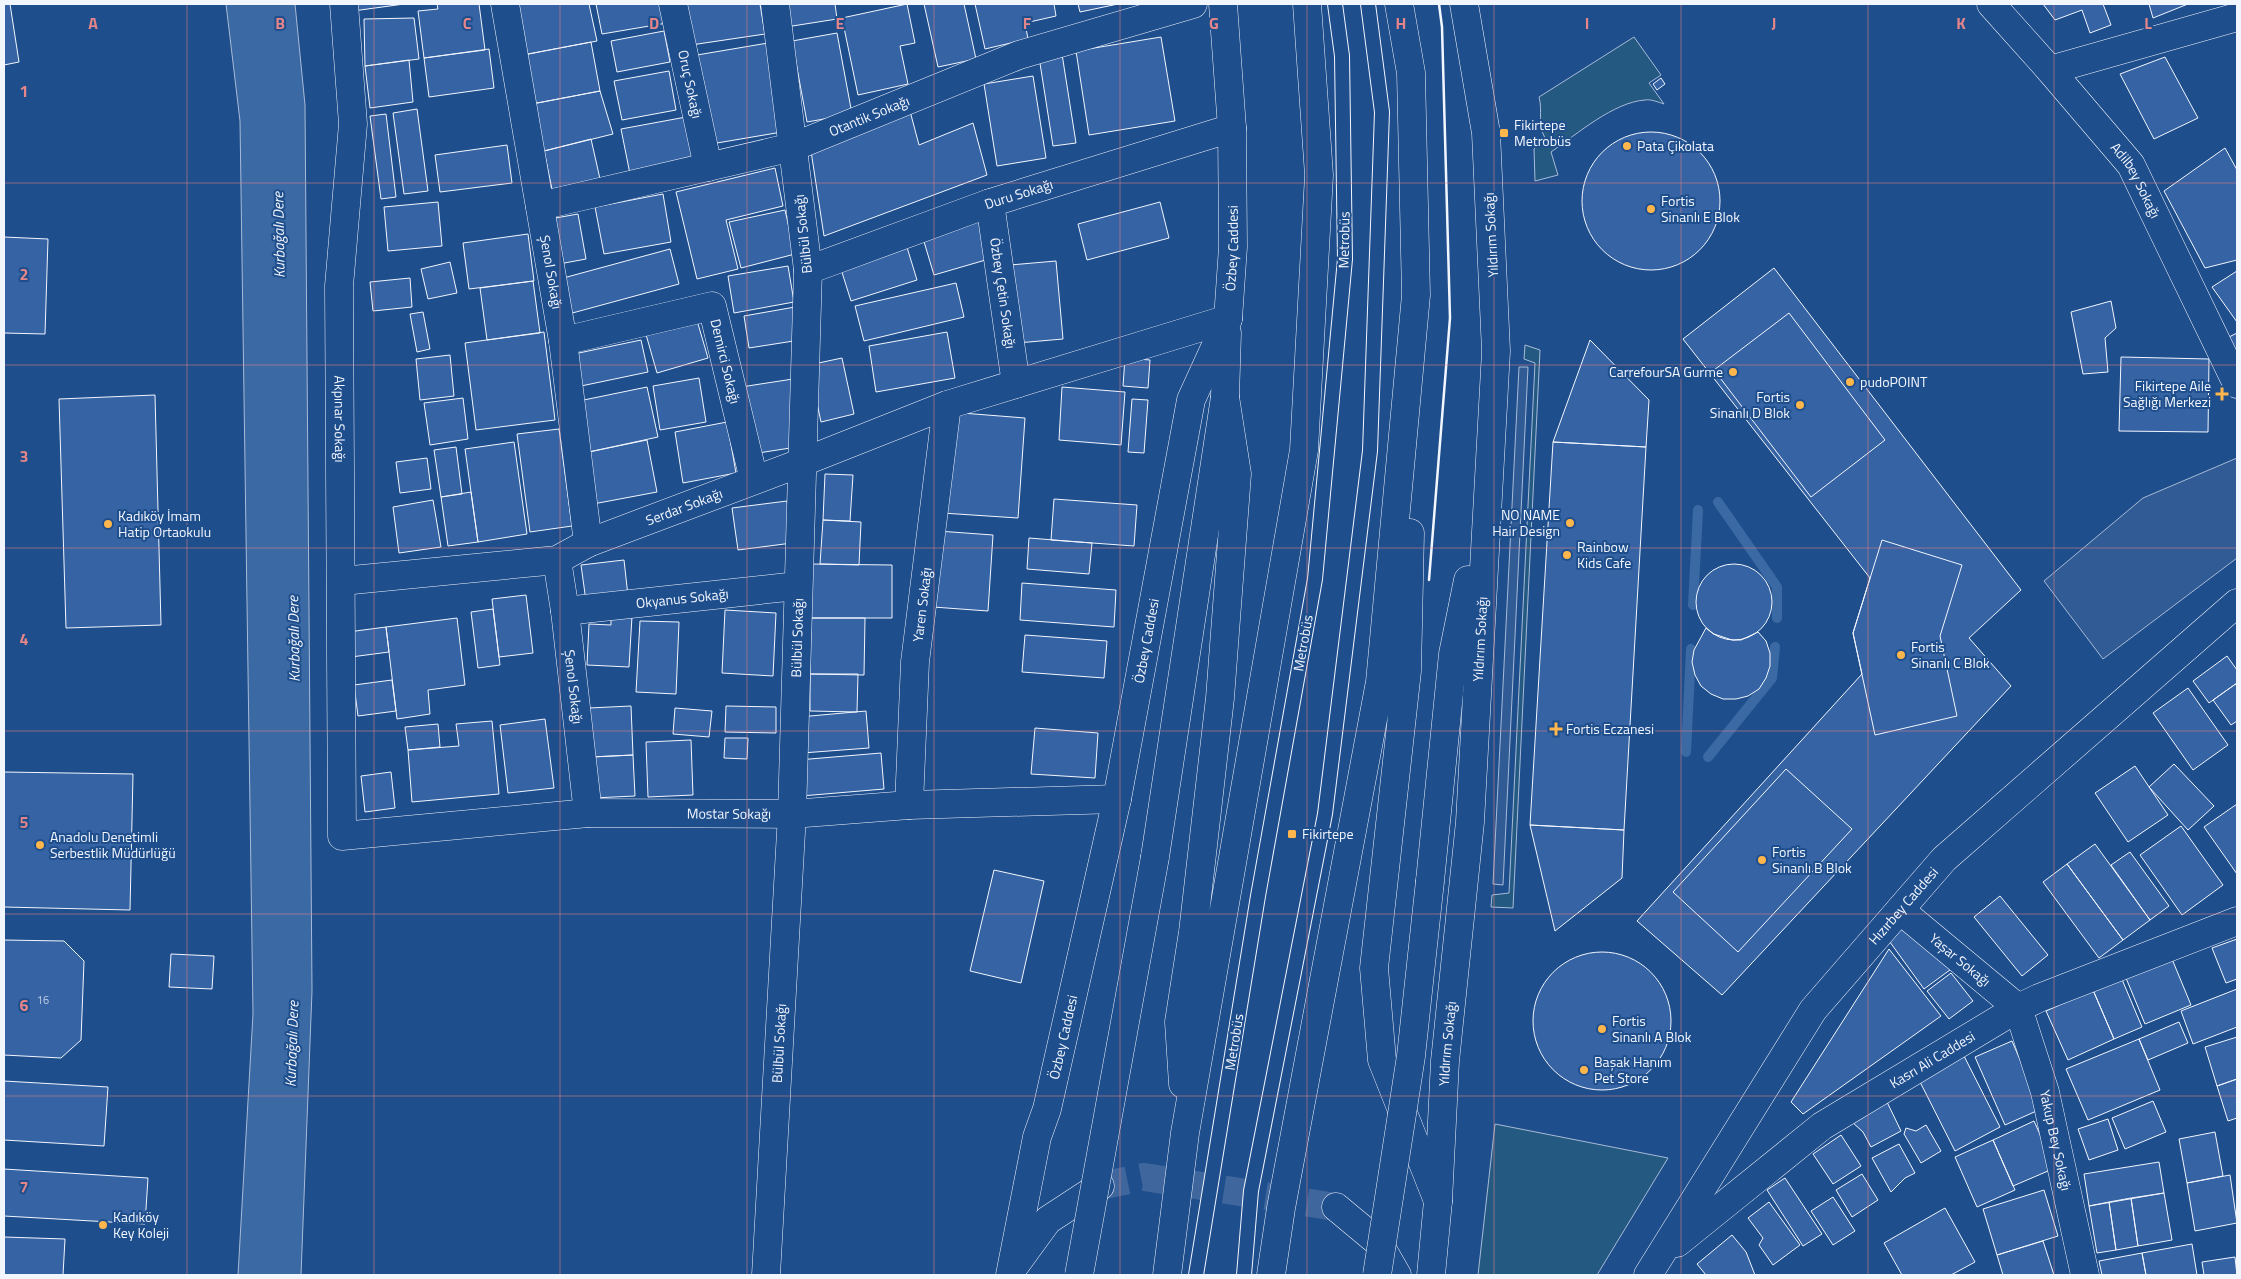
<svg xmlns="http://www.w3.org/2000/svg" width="2241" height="1279" font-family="'Titillium Web',sans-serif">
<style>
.green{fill:#245a82;stroke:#a8bbd7}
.parking{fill:#305b95;stroke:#a8bbd7}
.water{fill:#3b69a3;stroke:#a8bbd7}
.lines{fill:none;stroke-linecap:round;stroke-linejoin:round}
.stream{stroke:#3b69a3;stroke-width:10}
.building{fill:#3563a3;stroke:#f2f6ff}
.secondary-tunnel{stroke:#3f679d;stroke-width:28;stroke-dasharray:28 14;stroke-linecap:butt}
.service-casing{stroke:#f2f6ff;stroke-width:16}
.minor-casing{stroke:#f2f6ff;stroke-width:29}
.tertiary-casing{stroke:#f2f6ff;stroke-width:29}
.secondary-casing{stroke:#f2f6ff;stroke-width:29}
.trunk-casing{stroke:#f2f6ff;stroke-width:29}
.service{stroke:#1f4e8c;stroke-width:14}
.minor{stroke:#1f4e8c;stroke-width:28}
.tertiary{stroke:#1f4e8c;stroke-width:28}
.secondary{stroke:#1f4e8c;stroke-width:28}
.trunk{stroke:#1f4e8c;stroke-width:28}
.secondary-bridge-casing{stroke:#f2f6ff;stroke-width:29;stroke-linecap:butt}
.secondary-bridge{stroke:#1f4e8c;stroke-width:28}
.wall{stroke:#f2f6ff;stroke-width:2.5}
.grid{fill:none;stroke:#e38589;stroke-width:1;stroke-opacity:0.55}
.poi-dot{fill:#ffb74d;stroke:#1f4e8c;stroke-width:2}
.labels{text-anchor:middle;stroke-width:4;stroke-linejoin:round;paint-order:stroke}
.number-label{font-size:11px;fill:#c3d1e8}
.street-label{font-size:14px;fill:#f2f6ff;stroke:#1f4e8c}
.poi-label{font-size:14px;fill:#f2f6ff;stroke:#1f4e8c;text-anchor:start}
.water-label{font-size:15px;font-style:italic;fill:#f2f6ff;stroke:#1f4e8c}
.grid-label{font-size:16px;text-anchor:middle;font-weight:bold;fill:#e38589;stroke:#1f4e8c;stroke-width:4;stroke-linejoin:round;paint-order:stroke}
</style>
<rect width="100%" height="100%" fill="#1f4e8c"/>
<!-- green -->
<path class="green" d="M1634,37l27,38 -12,8 15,21c-6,-2 -13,-5 -19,-4 -31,2 -68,34 -94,52l7,23 -23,6 -1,-32 11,-11c-8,-14 -2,-27 -6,-41z
M1525,345l15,5 -27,558 -22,-1 1,-12 17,-2 26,-530 -11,-4z
M1495,1124l173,34 -71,117h-119z"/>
<!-- parking -->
<path class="parking" d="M1519,367h9l-25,518 -10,-1z
M2237,458v100l-134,101 -59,-78 99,-83z"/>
<!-- water -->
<path class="water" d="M226,4h69l10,101 7,886 -11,284h-63l15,-261 -13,-893z"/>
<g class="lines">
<!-- stream -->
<path class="stream" d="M1718,502l59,85v31
M1693,605l5,-95
M1686,752l5,-103
M1708,757l64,-79 3,-31"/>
</g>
<!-- building -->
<path class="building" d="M4,4h6l9,58 -15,3z
M352,4h52l-51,7z
M437,4h42l6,46 -61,8 -6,-47 20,-2z
M516,4h73l8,37 -74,14z
M596,4h68l3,19 -65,11z
M685,4h75l5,30 -74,11z
M783,4h52l2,15 -51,8z
M907,4l8,39 -15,3 8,38 -50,11 -16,-77z
M924,4h40l12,55 -38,8z
M975,4h79l2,12 -31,7 3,16 -43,10z
M1078,4h40l-38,8z
M2043,4h60l8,21 -21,8 -8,-23 -27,10z
M2149,4h39l-35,14z
M414,18l5,41 -54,7 -1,-47z
M664,31l6,31 -53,10 -6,-31z
M837,33l15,81 -45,8 -15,-81z
M1161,37l14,84 -86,14 -13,-84z
M591,42l9,49 -68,13 -9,-49z
M768,43l14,89 -71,12 -14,-89z
M489,49l5,39 -65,9 -5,-39z
M1062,54l14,89 -23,3 -14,-89z
M2165,57l33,61 -44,21 -34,-65z
M409,60l4,42 -43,6 -5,-42z
M669,71l7,39 -54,10 -8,-39z
M1033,76l13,82 -49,8 -13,-82z
M1661,78l4,6 -8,6 -4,-6z
M600,91l13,43 -69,17 -12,-47z
M417,109l11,82 -24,3 -11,-81z
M910,111l9,34 54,-22 14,52 -163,61 -13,-85z
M386,114l10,83 -15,2 -11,-83z
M686,117l9,45 -65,12 -9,-45z
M1582 201a69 69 0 1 1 138 0a69 69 0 1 1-138 0Z
M591,139l9,40 -48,10 -8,-38z
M507,145l5,38 -72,9 -5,-37z
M2225,148l12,22v90l-32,8 -41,-77z
M775,168l8,38 -57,14 12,49 -41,10 -21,-87z
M663,194l8,48 -67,12 -9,-47z
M438,202l4,44 -54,5 -4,-44z
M1160,202l9,36 -82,22 -9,-36z
M785,210l10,44 -54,14 -12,-46z
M578,214l8,45 -27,5 -9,-45z
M978,219l11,40 -55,16 -12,-40z
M528,234l6,47 -65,8 -6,-46z
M4,237l44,2 -3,95 -41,-1z
M906,244l11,36 -66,21 -11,-35z
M670,249l9,35 -114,31 -9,-35z
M1056,261l7,78 -46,4 -7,-78z
M450,262l7,31 -29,6 -7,-30z
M788,266l6,36 -60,11 -6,-37z
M1774,268l247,322 -52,48 42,48 -289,309 -85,-74 225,-247 -9,-41 17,-55 -187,-239z
M2237,271v51l-25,-35z
M410,278l2,29 -39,4 -3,-29z
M533,281l7,52 -53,7 -7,-52z
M956,283l8,34 -100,24 -9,-35z
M2111,301l5,27 -11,10 3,34 -25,2 -12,-62z
M795,307l5,33 -51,8 -5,-32z
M423,312l7,37 -13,3 -7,-38z
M1789,313l96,127 -74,57 -97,-127z
M696,317l12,41 -51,15 -12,-42z
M544,332l11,88 -79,10 -11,-87z
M947,332l8,46 -79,14 -7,-46z
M2237,333v22l-8,-18z
M641,340l7,32 -67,14 -7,-32z
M1590,340l59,60 -3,47 -93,-5z
M450,355l4,41 -34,4 -4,-41z
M2121,357l88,2 -1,73 -89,-1z
M842,358l12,56 -33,8 -12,-57z
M1125,358l25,2 -2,28 -25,-2z
M699,378l7,44 -46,8 -7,-44z
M793,379l10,67 -51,8 -11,-67z
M647,387l11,50 -74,16 -10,-51z
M1062,387l63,5 -4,53 -62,-5z
M155,395l6,230 -95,3 -7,-229z
M463,398l5,41 -38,6 -6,-42z
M1132,399l16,1 -4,53 -16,-1z
M949,412l76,6 -7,100 -76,-5z
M727,422l9,51 -53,10 -8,-51z
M559,429l13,97 -42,6 -13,-98z
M647,440l10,52 -64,12 -9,-51z
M514,442l13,92 -49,8 -13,-93z
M1553,442l93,5 -22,383 -94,-5z
M456,447l6,47 -21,3 -7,-47z
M427,458l4,31 -31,4 -4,-31z
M825,474l28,1 -3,46 -27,-1z
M471,492l7,50 -30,4 -7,-49z
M1054,499l83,6 -3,41 -83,-6z
M433,500l8,47 -42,6 -6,-46z
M787,501l5,42 -54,7 -6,-42z
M823,520l38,2 -2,43 -39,-1z
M938,531l55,4 -5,76 -55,-4z
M1029,538l63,5 -3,31 -62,-5z
M1882,540l80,25 -22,71 17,80 -82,19 -22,-102z
M624,560l4,36 -42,5 -5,-36z
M1696 602a38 38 0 1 1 76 0a38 38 0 1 1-76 0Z
M811,564l81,1v53h-81z
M1022,583l94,7 -2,37 -94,-7z
M526,595l7,58 -34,4 -7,-58z
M493,609l7,56 -22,3 -7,-56z
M725,610l51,3 -3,63 -51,-3z
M611,615l21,1 -3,51 -42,-2 2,-41 22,1z
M457,618l8,67 -37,5 2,24 -33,5 -11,-92z
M811,618h54l-1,57 -54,-1z
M640,621l39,1 -3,72 -40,-2z
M386,627l3,25 -38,5 -3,-25z
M1706,628l8,6 18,6h9l17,-8 8,9 4,12v13l-4,12 -7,11 -11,7 -12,3h-13l-12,-5 -10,-8 -6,-11 -3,-13 2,-12z
M1025,635l82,6 -3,37 -82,-6z
M2227,656l10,14v13l-28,20 -16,-22z
M810,674h48l-1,38 -47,-1z
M392,680l4,31 -38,5 -4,-31z
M2237,683v38l-6,4 -18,-25z
M2188,688l40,57 -35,25 -40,-57z
M631,706l2,49 -42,2 -2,-49z
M726,706l50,1v26l-51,-1z
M675,708l37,3 -3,26 -36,-3z
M866,711l3,37 -67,5 -3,-36z
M545,719l9,69 -46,5 -8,-68z
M492,721l7,73 -87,8 -4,-52 51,-4 -3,-22z
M438,724l2,23 -32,3 -3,-23z
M1035,728l63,5 -3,45 -64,-4z
M725,738h23l-1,21 -23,-1z
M691,740l2,55 -45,2 -2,-55z
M881,753l3,36 -83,7 -3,-36z
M633,755l2,41 -42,2 -2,-41z
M2174,764l40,42 -26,24 -39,-43z
M2135,766l33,49 -40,27 -33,-49z
M1786,769l66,60 -114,123 -65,-60z
M4,772l129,2 -3,136 -126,-3z
M391,772l4,36 -30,4 -4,-36z
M2237,804v70l-33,-47z
M1530,825l94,5 -2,48 -67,53z
M2181,826l42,59 -41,30 -42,-60z
M2095,844l55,76 -27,20 -56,-76z
M2130,852l39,54 -19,14 -39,-55z
M2067,864l56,76 -24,18 -56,-76z
M994,870l50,11 -23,102 -51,-12z
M2000,896l48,59 -26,21 -48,-59z
M1904,925l54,39 -34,25 -37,-51z
M2237,939v40l-11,4 -14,-35z
M4,940l60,1 20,20 -3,79 -20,18 -57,-3z
M1889,949l52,67 -138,98 -12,-12z
M1533 1021a69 69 0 1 1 138 0a69 69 0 1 1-138 0Z
M171,954l43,2 -2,33 -43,-2z
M2172,959l19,46 -46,19 -19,-46z
M1951,973l22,28 -24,18 -22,-28z
M2121,977l21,50 -28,12 -21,-49z
M2237,989v38l-44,17 -12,-33z
M2093,990l21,49 -46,21 -22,-49z
M2179,1022l9,21 -40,17 -9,-21z
M2237,1037v42l-20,7 -12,-39z
M2139,1039l21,51 -72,30 -22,-51z
M2012,1041l29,68 -36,16 -30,-68z
M1964,1056l36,71 -45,24 -36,-71z
M2237,1079v39l-9,3 -11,-35z
M4,1081l104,6 -4,59 -100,-6z
M2153,1101l13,31 -41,17 -13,-31z
M1887,1102l14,29 -30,16 -8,-15 -12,-11z
M2108,1119l10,31 -29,10 -11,-31z
M2034,1121l21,47 -42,18 -20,-46z
M1926,1125l15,26 -20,12 -17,-29 2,-6 10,3z
M2215,1132l8,44 -36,7 -8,-44z
M1841,1135l20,31 -28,18 -20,-30z
M1993,1140l22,50 -38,17 -22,-50z
M1899,1144l16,29 -10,5 -14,14 -19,-34z
M2159,1162l5,31 -75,13 -5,-32z
M4,1169l144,9 -3,46 -141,-8z
M1862,1174l16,26 -26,17 -16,-27z
M2230,1175l7,48 -42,8 -8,-48z
M1785,1178l37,56 -19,12 -36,-56z
M2044,1190l14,46 -61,19 -14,-46z
M2164,1193l8,47 -34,6 -7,-48z
M1833,1197l22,34 -22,14 -22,-34z
M2131,1198l7,48 -22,4 -7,-48z
M1769,1202l31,43 -27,20 -14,-20 4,-7 -15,-20z
M2109,1202l7,48 -19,3 -8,-47z
M1945,1208l30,54 -24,13h-49l-18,-32z
M1732,1235l14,17 9,23h-49l-9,-11z
M4,1237l61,2 -2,36h-59z
M2043,1241l11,34h-51l-6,-20z
M2192,1244l5,31h-51l-4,-22z
M2142,1253l4,22h-44l-3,-14z
M2235,1257l2,18h-33l-2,-13z"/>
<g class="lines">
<!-- secondary-tunnel -->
<path class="secondary-tunnel" d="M1100,1186l44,-9 192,30"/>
<defs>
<path id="service" d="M1196,1275l62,-379 57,-317 30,-320 -3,-203 -7,-52
M1244,1275l7,-84 74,-377 45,-363 12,-339 -14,-108"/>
<g id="minor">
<path id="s1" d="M344,4l9,120 -14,162 3,550 246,-23 204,1 117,-9 208,-6"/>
<path id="s2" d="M505,4l58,337 25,202"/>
<path id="s3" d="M673,4l35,163"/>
<path id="s4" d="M1991,4l59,66 81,95 106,219"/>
<path d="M2050,70l187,-53"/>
<path id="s5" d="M990,203l26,181"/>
<path id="s6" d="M540,206l253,-59 226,-92 174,-51"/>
<path id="s7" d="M808,270l182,-67 242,-75"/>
<path id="s8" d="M563,341l149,-35 42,174"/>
<path id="s9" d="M557,560l8,51 23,202"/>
<path id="s10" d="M342,581l215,-21 31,-17 215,-81 144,-57 281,-86"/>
<path id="s11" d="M565,611l232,-25"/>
<path id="s12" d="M909,805l6,-143 32,-257"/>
<path id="s13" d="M1900,910l118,98 27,84 40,183"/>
<path id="s14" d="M766,1275l26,-461 16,-544 -33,-266"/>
</g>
<g id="tertiary">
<path id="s15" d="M1677,1243l145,-117 196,-118 21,-10 198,-77"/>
<path id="s16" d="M1648,1275l165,-265 131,-151 293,-256"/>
</g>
<g id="secondary">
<path d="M1155,857l70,-460 2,-64"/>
<path d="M1430,881l23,-227 15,-74"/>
<path d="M1336,1207l42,35 19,33"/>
<path d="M1013,1268l35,-48 52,-34"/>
<path id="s17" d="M1010,1275l27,-138 10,-28 70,-310 74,-399 37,-81 5,-72 -1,-119 -9,-124"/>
<path id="s18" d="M1431,1275l7,-74 7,-140 25,-239 26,-471 -10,-218 -22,-129"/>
</g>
<path id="trunk" d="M1410,533l-3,138 -33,297 8,92 56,141
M1183,1084l-4,-62 14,-90 27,-234 17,-224 -12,-77
M1167,1275l18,-142 119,-683 15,-275 -12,-171
M1271,1275l10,-67 99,-526 36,-387 -5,-222 -12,-69"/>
</defs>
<!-- service casing -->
<use href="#service" class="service-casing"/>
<!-- minor casing -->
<use href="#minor" class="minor-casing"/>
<!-- tertiary casing -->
<use href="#tertiary" class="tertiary-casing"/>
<!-- secondary casing -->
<use href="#secondary" class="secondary-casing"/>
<!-- trunk casing -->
<use href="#trunk" class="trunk-casing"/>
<!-- service -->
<use href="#service" class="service"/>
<!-- minor -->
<use href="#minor" class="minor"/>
<!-- tertiary -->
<use href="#tertiary" class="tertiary"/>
<!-- secondary -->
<use href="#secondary" class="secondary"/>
<!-- trunk -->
<use href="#trunk" class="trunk"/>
<defs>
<path id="secondary-bridge" d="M1079,1275l76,-418
M1377,1275l34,-219 19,-175"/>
</defs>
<!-- secondary-bridge casing -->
<use href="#secondary-bridge" class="secondary-bridge-casing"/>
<!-- secondary-bridge -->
<use href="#secondary-bridge" class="secondary-bridge"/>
<!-- wall -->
<path class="wall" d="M1429,580l21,-262 -8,-291 -3,-23"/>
</g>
<!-- grid -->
<path class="grid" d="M187,4v1271M374,4v1271M560,4v1271M747,4v1271M934,4v1271M1120,4v1271M1307,4v1271M1494,4v1271M1681,4v1271M1868,4v1271M2054,4v1271M4,183h2233M4,365h2233M4,548h2233M4,731h2233M4,914h2233M4,1096h2233"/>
<!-- markers -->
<g class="poi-dot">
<rect x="1499" y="128" width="10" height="10" rx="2.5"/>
<circle cx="1627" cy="146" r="5"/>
<circle cx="1651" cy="209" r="5"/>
<circle cx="1733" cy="372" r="5"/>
<circle cx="1850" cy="382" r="5"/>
<path d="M2219.5 386.5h5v5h5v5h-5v5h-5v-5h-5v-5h5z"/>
<circle cx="1800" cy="405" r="5"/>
<circle cx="1570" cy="523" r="5"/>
<circle cx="108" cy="524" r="5"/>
<circle cx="1567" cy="555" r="5"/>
<circle cx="1901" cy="655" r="5"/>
<path d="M1553.5 721.5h5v5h5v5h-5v5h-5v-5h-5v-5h5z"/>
<rect x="1287" y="829" width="10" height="10" rx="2.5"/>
<circle cx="40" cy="845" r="5"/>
<circle cx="1762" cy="860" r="5"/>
<circle cx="1602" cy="1029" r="5"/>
<circle cx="1584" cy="1070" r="5"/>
<circle cx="103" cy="1225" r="5"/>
</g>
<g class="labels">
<!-- number labels -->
<g class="number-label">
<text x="43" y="1004">16</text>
</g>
<!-- street labels -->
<g class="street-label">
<text dy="5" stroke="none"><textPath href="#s3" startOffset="82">Oruç Sokağı</textPath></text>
<text dy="5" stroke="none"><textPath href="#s6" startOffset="342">Otantik Sokağı</textPath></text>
<text dy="5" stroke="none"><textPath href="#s4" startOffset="229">Adilbey Sokağı</textPath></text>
<text dy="5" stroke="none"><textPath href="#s7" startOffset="224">Duru Sokağı</textPath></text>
<text transform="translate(803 234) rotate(-96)" y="5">Bülbül Sokağı</text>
<text transform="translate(1491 235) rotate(-93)" y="5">Yıldırım Sokağı</text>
<text transform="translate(1344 240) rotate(-89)" y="5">Metrobüs</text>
<text dy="5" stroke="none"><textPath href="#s17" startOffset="1054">Özbey Caddesi</textPath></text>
<text dy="5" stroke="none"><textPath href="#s2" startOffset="272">Şenol Sokağı</textPath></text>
<text dy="5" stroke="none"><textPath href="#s5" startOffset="91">Özbey Çetin Sokağı</textPath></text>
<text dy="5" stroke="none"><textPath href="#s8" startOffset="210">Demirci Sokağı</textPath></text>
<text dy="5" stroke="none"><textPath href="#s1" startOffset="416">Akpınar Sokağı</textPath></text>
<text dy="5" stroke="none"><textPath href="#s10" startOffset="354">Serdar Sokağı</textPath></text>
<text dy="5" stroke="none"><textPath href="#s11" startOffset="118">Okyanus Sokağı</textPath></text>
<text dy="5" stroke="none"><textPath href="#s12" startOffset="201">Yaren Sokağı</textPath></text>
<text dy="5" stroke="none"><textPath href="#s14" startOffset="638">Bülbül Sokağı</textPath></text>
<text dy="5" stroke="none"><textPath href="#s18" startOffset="638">Yıldırım Sokağı</textPath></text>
<text dy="5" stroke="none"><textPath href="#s17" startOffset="649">Özbey Caddesi</textPath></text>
<text transform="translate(1303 643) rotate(-80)" y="5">Metrobüs</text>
<text dy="5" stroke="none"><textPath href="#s9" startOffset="128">Şenol Sokağı</textPath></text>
<text dy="5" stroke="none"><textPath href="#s1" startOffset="1221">Mostar Sokağı</textPath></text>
<text dy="5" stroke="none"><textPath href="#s16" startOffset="450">Hızırbey Caddesi</textPath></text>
<text dy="5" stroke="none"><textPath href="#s13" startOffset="78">Yaşar Sokağı</textPath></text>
<text dy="5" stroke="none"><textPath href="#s17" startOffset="244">Özbey Caddesi</textPath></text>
<text transform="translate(1234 1042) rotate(-81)" y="5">Metrobüs</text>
<text dy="5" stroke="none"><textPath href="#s14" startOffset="232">Bülbül Sokağı</textPath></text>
<text dy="5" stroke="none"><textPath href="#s18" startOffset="232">Yıldırım Sokağı</textPath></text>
<text dy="5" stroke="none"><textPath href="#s15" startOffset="315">Kasrı Ali Caddesi</textPath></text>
<text dy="5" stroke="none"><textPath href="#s13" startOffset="291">Yakup Bey Sokağı</textPath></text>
</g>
<!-- poi labels -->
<g class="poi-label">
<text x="1514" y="130">Fikirtepe<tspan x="1514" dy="16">Metrobüs</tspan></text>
<text x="1637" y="151">Pata Çikolata</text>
<text x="1661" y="206">Fortis<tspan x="1661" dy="16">Sinanlı E Blok</tspan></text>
<text x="1723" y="377" text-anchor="end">CarrefourSA Gurme</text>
<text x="1860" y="387">pudoPOINT</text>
<text x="2211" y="391" text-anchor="end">Fikirtepe Aile<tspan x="2211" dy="16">Sağlığı Merkezi</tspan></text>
<text x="1790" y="402" text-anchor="end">Fortis<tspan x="1790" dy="16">Sinanlı D Blok</tspan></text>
<text x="1560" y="520" text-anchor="end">NO NAME<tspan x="1560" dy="16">Hair Design</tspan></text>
<text x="118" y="521">Kadıköy İmam<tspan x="118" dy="16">Hatip Ortaokulu</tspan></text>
<text x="1577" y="552">Rainbow<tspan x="1577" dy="16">Kids Cafe</tspan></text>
<text x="1911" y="652">Fortis<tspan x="1911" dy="16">Sinanlı C Blok</tspan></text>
<text x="1566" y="734">Fortis Eczanesi</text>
<text x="1302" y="839">Fikirtepe</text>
<text x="50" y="842">Anadolu Denetimli<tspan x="50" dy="16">Serbestlik Müdürlüğü</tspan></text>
<text x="1772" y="857">Fortis<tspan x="1772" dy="16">Sinanlı B Blok</tspan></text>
<text x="1612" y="1026">Fortis<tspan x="1612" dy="16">Sinanlı A Blok</tspan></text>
<text x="1594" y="1067">Başak Hanım<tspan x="1594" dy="16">Pet Store</tspan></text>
<text x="113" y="1222">Kadıköy<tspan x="113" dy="16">Key Koleji</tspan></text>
</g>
<!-- water labels -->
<g class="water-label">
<text transform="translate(279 235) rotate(-91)" y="5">Kurbağalı Dere</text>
<text transform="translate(294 639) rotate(-91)" y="5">Kurbağalı Dere</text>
<text transform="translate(292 1044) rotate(-88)" y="5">Kurbağalı Dere</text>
</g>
</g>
<g class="grid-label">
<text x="93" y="29">A</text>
<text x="280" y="29">B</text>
<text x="467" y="29">C</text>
<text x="654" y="29">D</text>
<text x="840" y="29">E</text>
<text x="1027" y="29">F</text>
<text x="1214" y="29">G</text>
<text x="1401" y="29">H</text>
<text x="1587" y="29">I</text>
<text x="1774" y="29">J</text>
<text x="1961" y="29">K</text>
<text x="2148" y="29">L</text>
<text x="24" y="97">1</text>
<text x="24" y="280">2</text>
<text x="24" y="462">3</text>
<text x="24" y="645">4</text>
<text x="24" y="828">5</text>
<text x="24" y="1011">6</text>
<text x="24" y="1193">7</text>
</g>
<!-- border -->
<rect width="2241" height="1279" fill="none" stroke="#f2f6ff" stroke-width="10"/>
</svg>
